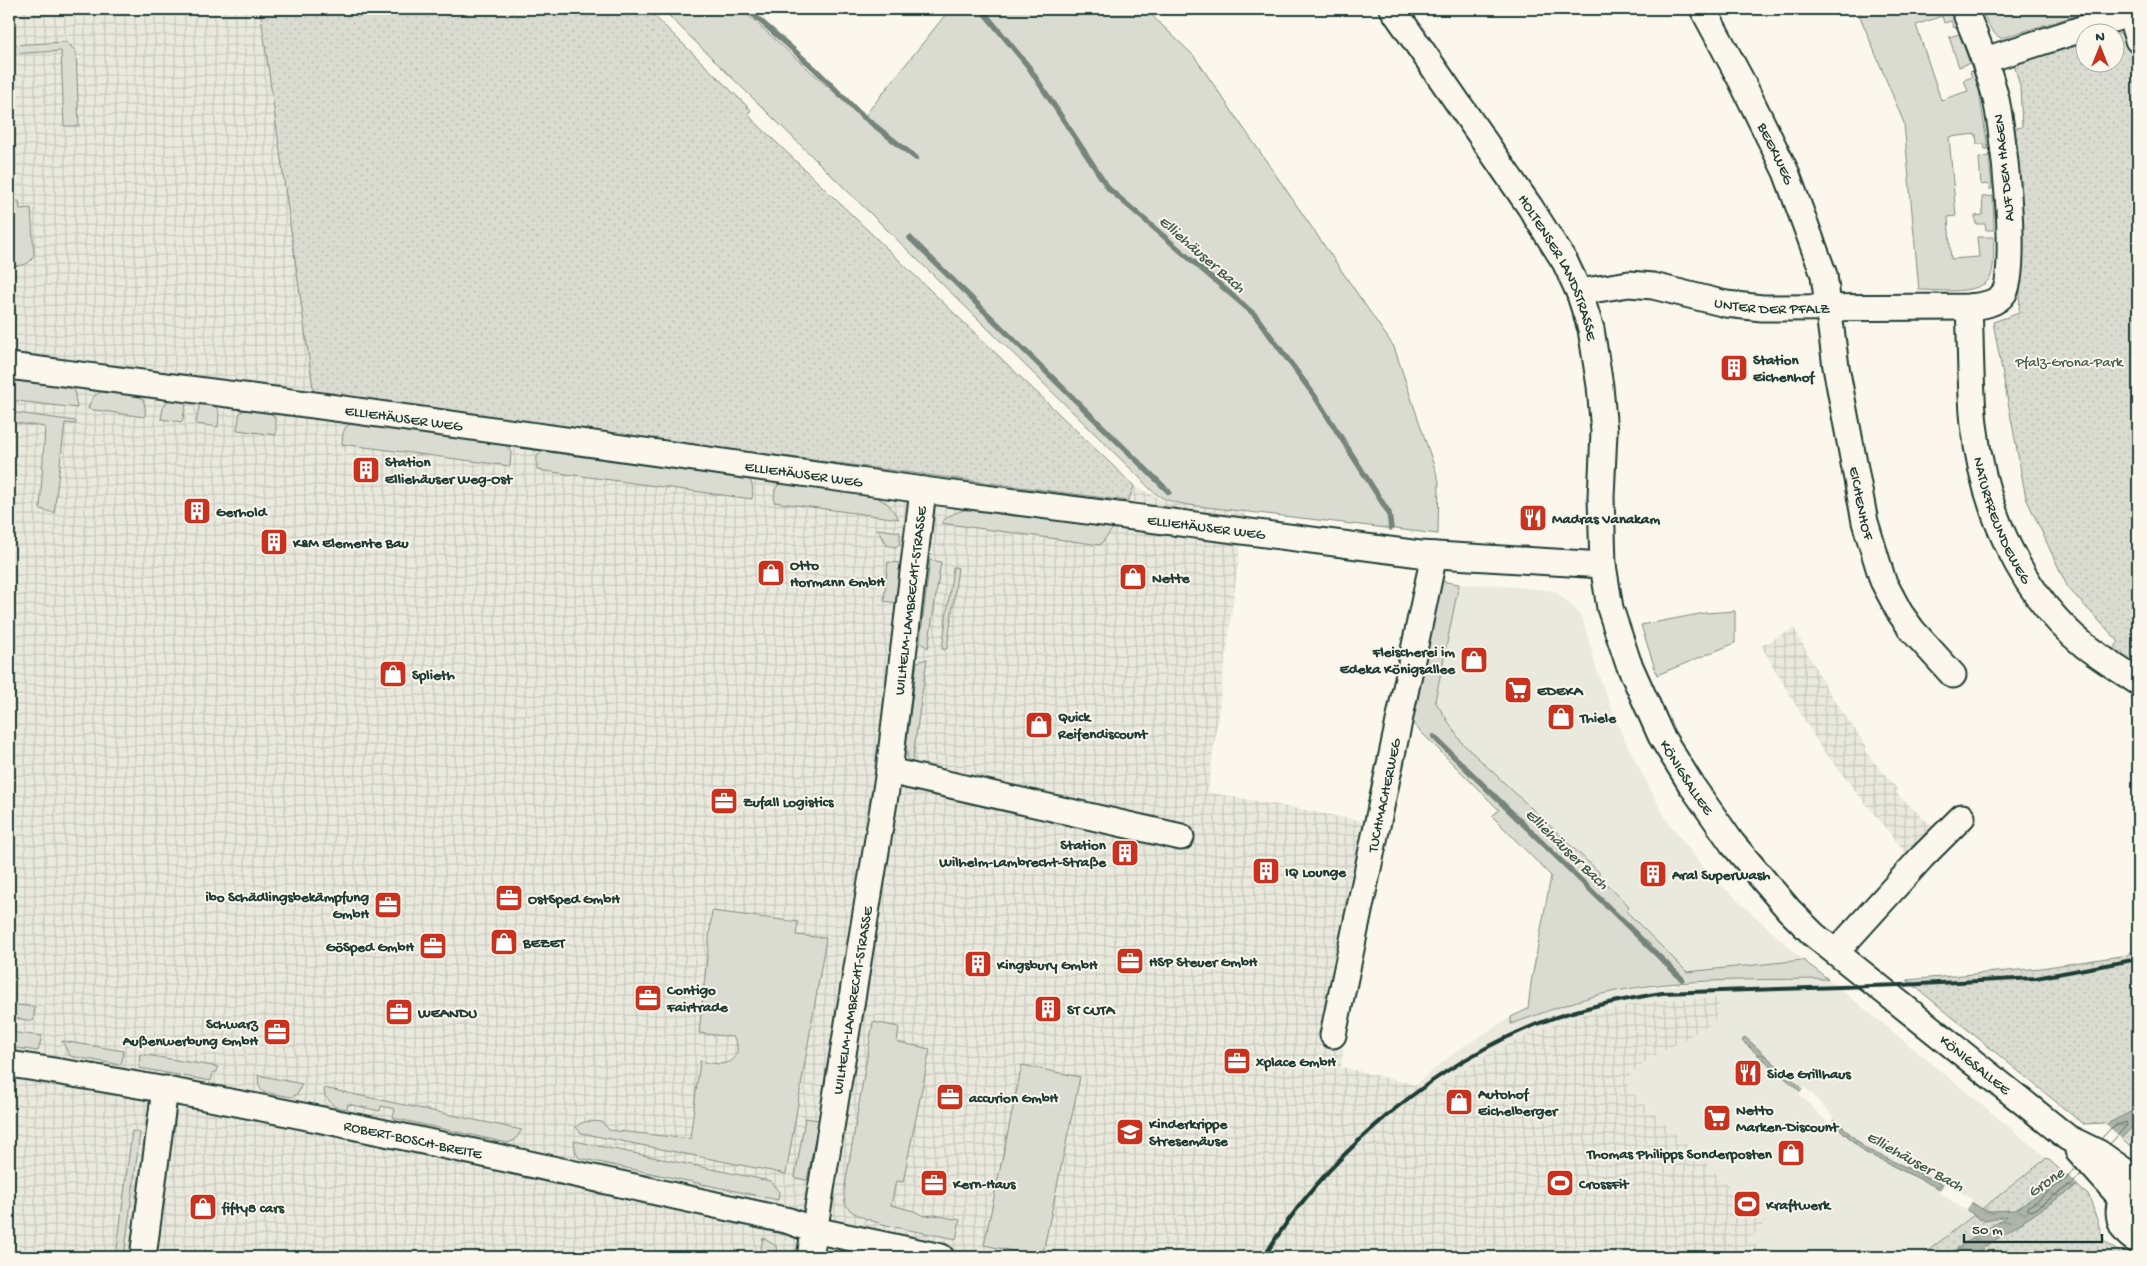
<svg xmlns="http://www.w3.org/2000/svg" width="2147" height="1266" font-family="'Gochi Hand',sans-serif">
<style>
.built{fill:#eae9de}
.industrial{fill:url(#industrial-grid)}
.grass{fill:#dbdcd1;stroke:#7d8c82}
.park{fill:url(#park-dots);stroke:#7d8c82}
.water{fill:url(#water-ripples);stroke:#74847b}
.pier{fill:#fbf7ec}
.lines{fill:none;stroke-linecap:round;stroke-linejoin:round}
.shore{stroke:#586d63;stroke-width:1}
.stream{stroke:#74847b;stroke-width:5.5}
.minor-casing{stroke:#1f3d34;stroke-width:29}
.minor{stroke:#fbf7ec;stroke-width:25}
.rail{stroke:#1f3d34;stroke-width:4}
.labels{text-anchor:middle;stroke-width:4;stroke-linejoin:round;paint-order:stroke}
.street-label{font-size:15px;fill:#1f3d34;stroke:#fbf7ec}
.poi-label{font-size:15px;font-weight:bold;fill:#1f3d34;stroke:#fbf7ec;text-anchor:start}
.park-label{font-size:15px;fill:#455d53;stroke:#fbf7ec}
.water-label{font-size:16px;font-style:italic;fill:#425b52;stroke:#fbf7ec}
</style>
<defs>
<pattern id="industrial-grid" width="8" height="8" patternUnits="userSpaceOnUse" patternTransform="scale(1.25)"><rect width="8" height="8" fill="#eae9de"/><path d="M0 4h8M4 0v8" fill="none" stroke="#c8c9bf"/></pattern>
<pattern id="park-dots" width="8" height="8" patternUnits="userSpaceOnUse" patternTransform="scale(1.25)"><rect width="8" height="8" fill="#dbdcd1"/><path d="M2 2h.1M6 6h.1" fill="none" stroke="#bcbeb4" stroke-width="1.8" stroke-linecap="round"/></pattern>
<pattern id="water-ripples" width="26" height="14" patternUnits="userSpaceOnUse" patternTransform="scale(1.25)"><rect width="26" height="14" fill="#adb4aa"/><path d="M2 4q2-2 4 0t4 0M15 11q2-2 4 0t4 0" fill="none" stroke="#8c948b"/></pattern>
</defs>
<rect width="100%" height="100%" fill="#fbf7ec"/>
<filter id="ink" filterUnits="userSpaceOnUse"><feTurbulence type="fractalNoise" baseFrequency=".02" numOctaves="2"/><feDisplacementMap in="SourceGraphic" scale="10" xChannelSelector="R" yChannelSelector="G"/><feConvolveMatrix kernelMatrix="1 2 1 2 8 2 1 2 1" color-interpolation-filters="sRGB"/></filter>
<g filter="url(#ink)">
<!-- built -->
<path class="built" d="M1459,584l36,1 60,6 21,19 6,7 16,57 25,63 43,82 41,53 96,88 -116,12 -61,-61 3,-5 -30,-29v-6l-137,-128 -27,-42z
M1828,979l219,179 -127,99h-152l-18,-18 16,-17 -134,-130 -7,-12 19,-17 29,-18 48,-48 -59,3 -34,5 -48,10 -46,17 -38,18 -42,25 -200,182 168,-178 39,-31 50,-31v6l63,-21 43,-11 110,-11z"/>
<!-- industrial -->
<path class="industrial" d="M9,9h251l54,386 814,106 6,-15 29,14 82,11 -37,281 160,30 -38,224 14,2 -3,19 76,18 14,7 23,-17 42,-25 38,-18 46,-17 48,-10 35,-5 58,-3 -7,25 -70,41 -19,17 7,12 134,130 -16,17 18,18h-1759z
M1794,628l33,61 40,58 -3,3 34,40 -2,3 39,36 -27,27 -87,-108 -60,-102z"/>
<!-- grass -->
<path class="grass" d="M662,9h79l122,109 87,-109h195l49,47 200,291 45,134 -1,53 -249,-29c-26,-5 -32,-7 -49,-27z
M1857,9h92l8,18 -3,1 -3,-7 -7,2 -2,-7 -26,9 25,75 27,-9 -4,-11 8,-3 -2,-5 3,-1 6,20 9,58h-3l-1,-5h-7l-1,-10 -27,3 7,79 -8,1 3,42 28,-2 -2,-20h17c-1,12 1,27 -3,39 -9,20 -53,14 -72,14l-15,-167z
M1981,9h117l-97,29c-11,-5 -15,-19 -20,-29z
M1959,34l11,29 -11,4 -10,-30z
M66,42l10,9 3,75h-15l-3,-75 -52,3v-9z
M1989,156l3,33h-3l-1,-5 -7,1 -2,-27z
M12,193v8h7l1,8 11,-1 3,47c-5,12 -14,10 -25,11v-72z
M1993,196l1,34h-8l-1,-6h-9l-1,-8 8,-1 -1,-18z
M9,376l60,8 5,6 3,18 -68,-8z
M107,390c24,3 40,-3 38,27l-57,-8c3,-11 7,-16 19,-19z
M170,398l13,2 3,5 -4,17 -21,-3 2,-11z
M202,402c18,3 18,8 16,25l-22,-3 3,-18z
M248,409c23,3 29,0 28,26l-39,-5 3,-18z
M9,412l67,9v3l-11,-1 -11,90 -14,-4 5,-82 -36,-5z
M353,423l152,21 6,8 -1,14 -168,-22c1,-10 0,-17 11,-21z
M546,449l199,27c9,6 8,12 7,23l-215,-29v-14z
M787,482l86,13 15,9 11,15 -125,-17 1,-12 4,-6z
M978,508l137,18 -15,19 -159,-22c10,-11 24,-14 37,-15z
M877,529l23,3v12l-5,3 -8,-2z
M930,560l11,2 -13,86 -8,-6z
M888,562l12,1 -4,40 -12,-2z
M953,567l5,1 -11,81h-5z
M1440,581l19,3 -24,117 27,42 137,129v5l30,29 -3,5 61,61 116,-12 25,19c-70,1 -142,-1 -212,12 -36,7 -70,21 -105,33v-7l17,-8 3,-26 20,-107 -59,-60 7,-6 -90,-90z
M1735,611v32l-78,32 -16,-50 64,-12z
M927,659l-15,105 -4,-5 -2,-13 11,-84z
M712,911l86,11 -2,13 30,3 -40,236 -205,-41 -5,-6c6,-7 17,-6 26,-5l7,8 81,9 10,-78c11,2 32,8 37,-8 1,-7 0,-11 -4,-16l-34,-4z
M9,1004l26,3 -2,14 -24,-4z
M873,1022l26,5 -2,15 33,7 -27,133 -7,-1 -5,24 23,6 10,5 10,-1 26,5 -4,19c-26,-6 -87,-13 -106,-29 -5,-4 -6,-11 -6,-18z
M9,1032l33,4 -4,15 -29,-4z
M62,1041l62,10 -3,14 -51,-9z
M140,1054l78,13 -1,5h-4l-2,9 -72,-13z
M1022,1065l58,12 -38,180 -58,-12z
M258,1075l44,9 -4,9 -6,4 -29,-5 -4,-6z
M324,1088l198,42 -7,10 -7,3 -115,-25 2,-9 -14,-3 -1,5 -32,-7 -1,5 -12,-2 -10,-11z
M805,1118l14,2 -12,60 -12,-2z
M132,1131l8,2 -16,124h-8z
M574,1141l196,40 9,11 -1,8 -199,-42 -3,-5z
M763,1238l13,8 2,11h-19z"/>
<!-- park -->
<path class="park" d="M260,9h387l104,101 -3,4 4,5 382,367 -6,15 -814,-106z
M2128,31l10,30v613l-30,-19 11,-13 -51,-54 -42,-90 -33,-176 26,-9 4,-93 -8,-92 7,-1 -2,-41 -6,-22 70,-20v18h30l1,-27z
M2138,947v202l-10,-4 -23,-22 -22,1 -176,-144 134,-12 86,-13z
M2047,1158l42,38 15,45 22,16h-206z"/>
<!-- water -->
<path class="water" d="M1745,1037l58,52 63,60 77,35 39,25 8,2 26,-1 49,-37 42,-49 31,-16v15l-6,4 -54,58 -108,72h-26l63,-41 -22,4 -6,-1 -39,-30 -76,-37 -63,-60 -59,-51z"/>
<!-- pier -->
<path class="pier" d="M1804,1086l31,32 -5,7 -31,-31z
M2105,1123l19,18 -44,46 -17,-16z
M1945,1182l28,18 -7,11 -27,-19z"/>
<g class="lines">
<!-- shore -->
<path class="shore" d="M2101,1139l10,-11 15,-6 1,3 -17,19
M2076,1168l-8,9 -40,30v3l4,1 42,-29 7,-8"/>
<!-- stream -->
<path class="stream" d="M747,9l68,60 45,45 56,44
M981,9l47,57 81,123 146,126 59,80 75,118 2,15
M910,238l259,254
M1434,737l248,242"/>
<defs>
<g id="minor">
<path id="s1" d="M1393,9l137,198 35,55 14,30 12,37 9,57 4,46 -3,65 2,68 7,43 18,54 33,74 31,50 40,57 57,67 25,25 254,203 31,15 37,26"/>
<path id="s2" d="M1703,9l38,71 45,92 38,103 12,92 29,155 18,59 17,32 13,18 40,44"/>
<path d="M2130,14l8,26"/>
<path d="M1985,60l153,-49"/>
<path id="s3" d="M1579,292l50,-8 24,2 73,18 36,4 207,-1c12,-1 28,-3 35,-14 15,-24 -1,-167 -9,-198 -8,-30 -19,-58 -31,-86"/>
<path id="s4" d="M1969,307c2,39 1,78 5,117 9,82 45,169 111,222 17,13 35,24 53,36"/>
<path id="s5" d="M9,366l305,39 609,85 497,64 183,11"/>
<path d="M889,771l292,66"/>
<path d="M1836,952l86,-95 40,-40"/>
<path id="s6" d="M1333,1035l101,-480"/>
<path id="s7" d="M9,1064c262,39 521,101 780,157l25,9 127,27"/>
<path d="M2078,1150l43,48"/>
<path d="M2130,1184c-16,18 -15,46 8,57"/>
<path d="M143,1257l22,-168"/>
<path id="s8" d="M810,1257l79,-486 34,-281"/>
</g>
</defs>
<!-- minor casing -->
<use href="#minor" class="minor-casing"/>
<!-- minor -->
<use href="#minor" class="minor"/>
<!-- rail -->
<path class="rail" d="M1264,1257c58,-96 156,-182 259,-227 44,-20 91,-29 139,-37l239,-8 135,-7 102,-19"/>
</g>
</g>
<!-- icons -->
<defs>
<symbol id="building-square" viewBox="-11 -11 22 22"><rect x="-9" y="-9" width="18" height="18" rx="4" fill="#c8321e" stroke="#fbf7ec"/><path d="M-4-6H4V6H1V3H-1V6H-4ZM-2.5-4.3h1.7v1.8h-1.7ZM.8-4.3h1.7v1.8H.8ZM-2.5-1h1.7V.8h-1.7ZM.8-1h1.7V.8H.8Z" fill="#fff"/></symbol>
<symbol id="restaurant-square" viewBox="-11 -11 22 22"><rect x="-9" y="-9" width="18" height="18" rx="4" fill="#c8321e" stroke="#fbf7ec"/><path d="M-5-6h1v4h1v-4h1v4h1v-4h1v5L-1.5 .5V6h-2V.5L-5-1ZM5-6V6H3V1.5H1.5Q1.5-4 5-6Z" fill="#fff"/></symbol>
<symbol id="shop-square" viewBox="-11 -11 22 22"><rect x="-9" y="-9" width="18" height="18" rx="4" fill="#c8321e" stroke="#fbf7ec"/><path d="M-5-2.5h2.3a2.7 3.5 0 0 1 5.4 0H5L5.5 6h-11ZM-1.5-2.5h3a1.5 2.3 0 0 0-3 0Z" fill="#fff"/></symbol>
<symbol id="supermarket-square" viewBox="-11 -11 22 22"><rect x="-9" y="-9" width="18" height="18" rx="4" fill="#c8321e" stroke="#fbf7ec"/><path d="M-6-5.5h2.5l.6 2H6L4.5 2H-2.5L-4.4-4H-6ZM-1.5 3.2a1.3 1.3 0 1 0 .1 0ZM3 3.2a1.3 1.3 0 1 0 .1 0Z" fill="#fff"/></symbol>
<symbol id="office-square" viewBox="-11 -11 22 22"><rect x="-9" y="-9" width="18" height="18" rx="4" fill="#c8321e" stroke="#fbf7ec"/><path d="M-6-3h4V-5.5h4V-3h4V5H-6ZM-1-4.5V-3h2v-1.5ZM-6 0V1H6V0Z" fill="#fff"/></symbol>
<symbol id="school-square" viewBox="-11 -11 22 22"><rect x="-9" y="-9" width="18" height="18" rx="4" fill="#c8321e" stroke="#fbf7ec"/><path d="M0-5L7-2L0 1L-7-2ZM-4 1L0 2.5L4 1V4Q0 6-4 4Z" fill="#fff"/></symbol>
<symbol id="stadium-square" viewBox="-11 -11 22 22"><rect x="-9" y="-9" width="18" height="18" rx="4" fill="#c8321e" stroke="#fbf7ec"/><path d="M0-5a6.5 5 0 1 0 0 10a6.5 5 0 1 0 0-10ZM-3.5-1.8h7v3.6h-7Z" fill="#fff"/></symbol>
</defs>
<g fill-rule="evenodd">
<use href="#building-square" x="1718" y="352" width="32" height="32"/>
<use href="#building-square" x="350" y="454" width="32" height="32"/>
<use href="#building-square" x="181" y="495" width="32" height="32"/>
<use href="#restaurant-square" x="1517" y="502" width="32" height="32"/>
<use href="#building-square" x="258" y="526" width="32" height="32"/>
<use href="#shop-square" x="755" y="557" width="32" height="32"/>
<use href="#shop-square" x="1117" y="561" width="32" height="32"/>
<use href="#shop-square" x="1458" y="644" width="32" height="32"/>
<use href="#shop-square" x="377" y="658" width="32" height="32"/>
<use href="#supermarket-square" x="1502" y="674" width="32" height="32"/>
<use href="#shop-square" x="1545" y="701" width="32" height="32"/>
<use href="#shop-square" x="1023" y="709" width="32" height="32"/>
<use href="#office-square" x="708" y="785" width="32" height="32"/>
<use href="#building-square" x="1109" y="837" width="32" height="32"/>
<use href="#building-square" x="1250" y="855" width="32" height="32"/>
<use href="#building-square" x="1637" y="858" width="32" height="32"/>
<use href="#office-square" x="493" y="882" width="32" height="32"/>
<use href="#office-square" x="372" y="889" width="32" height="32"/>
<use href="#shop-square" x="488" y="926" width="32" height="32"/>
<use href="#office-square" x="417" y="930" width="32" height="32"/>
<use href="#office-square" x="1114" y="945" width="32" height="32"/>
<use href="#building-square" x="962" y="948" width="32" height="32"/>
<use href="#office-square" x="632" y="982" width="32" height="32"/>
<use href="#building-square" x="1032" y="993" width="32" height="32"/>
<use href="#office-square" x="383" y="996" width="32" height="32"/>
<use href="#office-square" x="261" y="1016" width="32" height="32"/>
<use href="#office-square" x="1221" y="1045" width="32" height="32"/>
<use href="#restaurant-square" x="1732" y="1057" width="32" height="32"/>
<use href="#office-square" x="934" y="1081" width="32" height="32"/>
<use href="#shop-square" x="1443" y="1086" width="32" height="32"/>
<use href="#supermarket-square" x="1701" y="1102" width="32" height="32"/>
<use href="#school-square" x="1114" y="1116" width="32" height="32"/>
<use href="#shop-square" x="1775" y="1137" width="32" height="32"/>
<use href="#office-square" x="918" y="1167" width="32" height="32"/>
<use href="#stadium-square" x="1544" y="1167" width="32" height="32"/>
<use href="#stadium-square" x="1731" y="1188" width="32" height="32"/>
<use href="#shop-square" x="187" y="1191" width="32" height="32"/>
</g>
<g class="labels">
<!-- street labels -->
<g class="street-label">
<text dy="5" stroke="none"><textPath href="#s2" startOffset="162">BEEKWEG</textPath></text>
<text transform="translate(2003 168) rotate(-96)" y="5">AUF DEM HAGEN</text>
<text dy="5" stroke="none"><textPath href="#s1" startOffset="308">HOLTENSER LANDSTRASSE</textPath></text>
<text dy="5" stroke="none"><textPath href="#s3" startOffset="196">UNTER DER PFALZ</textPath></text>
<text dy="5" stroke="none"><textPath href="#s5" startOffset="398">ELLIEHÄUSER WEG</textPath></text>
<text dy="5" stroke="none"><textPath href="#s5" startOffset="802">ELLIEHÄUSER WEG</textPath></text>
<text dy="5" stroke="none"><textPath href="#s2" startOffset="524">EICHENHOF</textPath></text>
<text dy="5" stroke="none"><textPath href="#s4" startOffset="218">NATURFREUNDEWEG</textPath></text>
<text dy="5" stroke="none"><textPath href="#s5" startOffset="1208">ELLIEHÄUSER WEG</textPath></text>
<text dy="5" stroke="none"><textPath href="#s8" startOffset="664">WILHELM-LAMBRECHT-STRASSE</textPath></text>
<text dy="5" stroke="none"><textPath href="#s1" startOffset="845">KÖNIGSALLEE</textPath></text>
<text dy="5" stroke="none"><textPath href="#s6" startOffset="245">TUCHMACHERWEG</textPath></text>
<text dy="5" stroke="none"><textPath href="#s8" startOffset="260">WILHELM-LAMBRECHT-STRASSE</textPath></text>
<text dy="5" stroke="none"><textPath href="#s1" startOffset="1255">KÖNIGSALLEE</textPath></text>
<text dy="5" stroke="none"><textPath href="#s7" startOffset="411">ROBERT-BOSCH-BREITE</textPath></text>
</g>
<!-- poi labels -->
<g class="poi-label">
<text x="1753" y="364">Station<tspan x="1753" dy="17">Eichenhof</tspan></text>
<text x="385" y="466">Station<tspan x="385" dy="17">Elliehäuser Weg-Ost</tspan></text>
<text x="216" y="516">Gerhold</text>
<text x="1552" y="523">Madras Vanakam</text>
<text x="293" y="547">K&amp;M Elemente Bau</text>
<text x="790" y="569">Otto<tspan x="790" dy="17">Hormann GmbH</tspan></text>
<text x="1152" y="582">Nette</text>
<text x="1455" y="656" text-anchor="end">Fleischerei im<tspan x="1455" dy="17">Edeka Königsallee</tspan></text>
<text x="412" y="679">Splieth</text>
<text x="1537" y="695">EDEKA</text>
<text x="1058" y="721">Quick<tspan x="1058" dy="17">Reifendiscount</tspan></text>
<text x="1580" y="722">Thiele</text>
<text x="743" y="806">Zufall Logistics</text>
<text x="1106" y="849" text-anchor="end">Station<tspan x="1106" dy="17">Wilhelm-Lambrecht-Straße</tspan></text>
<text x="1285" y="876">IQ Lounge</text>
<text x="1672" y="879">Aral SuperWash</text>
<text x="369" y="901" text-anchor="end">ibo Schädlingsbekämpfung<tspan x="369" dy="17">GmbH</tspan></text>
<text x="528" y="903">OstSped GmbH</text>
<text x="523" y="947">BEZET</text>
<text x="414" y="951" text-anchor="end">GöSped GmbH</text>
<text x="1149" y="966">HSP Steuer GmbH</text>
<text x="997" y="969">Kingsbury GmbH</text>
<text x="667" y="994">Contigo<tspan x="667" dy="17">Fairtrade</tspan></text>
<text x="1067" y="1014">ST CUTA</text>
<text x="418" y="1017">WEANDU</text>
<text x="258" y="1028" text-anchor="end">Schwarz<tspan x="258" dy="17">Außenwerbung GmbH</tspan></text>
<text x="1256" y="1066">xplace GmbH</text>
<text x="1767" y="1078">Side Grillhaus</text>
<text x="1478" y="1098">Autohof<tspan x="1478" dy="17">Eichelberger</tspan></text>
<text x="969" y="1102">accurion GmbH</text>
<text x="1736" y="1114">Netto<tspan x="1736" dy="17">Marken-Discount</tspan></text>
<text x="1149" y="1128">Kinderkrippe<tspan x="1149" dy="17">Stresemäuse</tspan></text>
<text x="1772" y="1158" text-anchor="end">Thomas Philipps Sonderposten</text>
<text x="953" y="1188">Kern-Haus</text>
<text x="1579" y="1188">CrossFit</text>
<text x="1766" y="1209">Kraftwerk</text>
<text x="222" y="1212">fifty8 cars</text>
</g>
<!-- park labels -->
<g class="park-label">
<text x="2069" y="366">Pfalz-Grona-Park</text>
</g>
<!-- water labels -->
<g class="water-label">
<text transform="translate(1203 253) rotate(41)" y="6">Elliehäuser Bach</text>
<text transform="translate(1568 848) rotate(44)" y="6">Elliehäuser Bach</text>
<text transform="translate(1916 1160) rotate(29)" y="6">Elliehäuser Bach</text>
<text transform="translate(2045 1181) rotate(-35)" y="6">Grone</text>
</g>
</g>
<!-- margin -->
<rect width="2147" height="1266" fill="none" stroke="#fbf7ec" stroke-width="30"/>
<rect x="15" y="15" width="2117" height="1236" fill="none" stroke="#1f3d34" stroke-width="2" filter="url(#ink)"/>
<!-- north arrow -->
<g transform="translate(2100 48)"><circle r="24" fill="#fbf7ec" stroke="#a3ada2"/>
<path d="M0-4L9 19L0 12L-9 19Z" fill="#c8321e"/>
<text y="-8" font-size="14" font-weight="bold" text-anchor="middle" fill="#1f3d34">N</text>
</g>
<!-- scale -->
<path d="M1964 1234v8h138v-8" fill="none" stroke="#1f3d34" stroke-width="2.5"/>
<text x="1972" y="1234" font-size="15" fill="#1f3d34" stroke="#fbf7ec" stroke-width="4" paint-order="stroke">50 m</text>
</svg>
